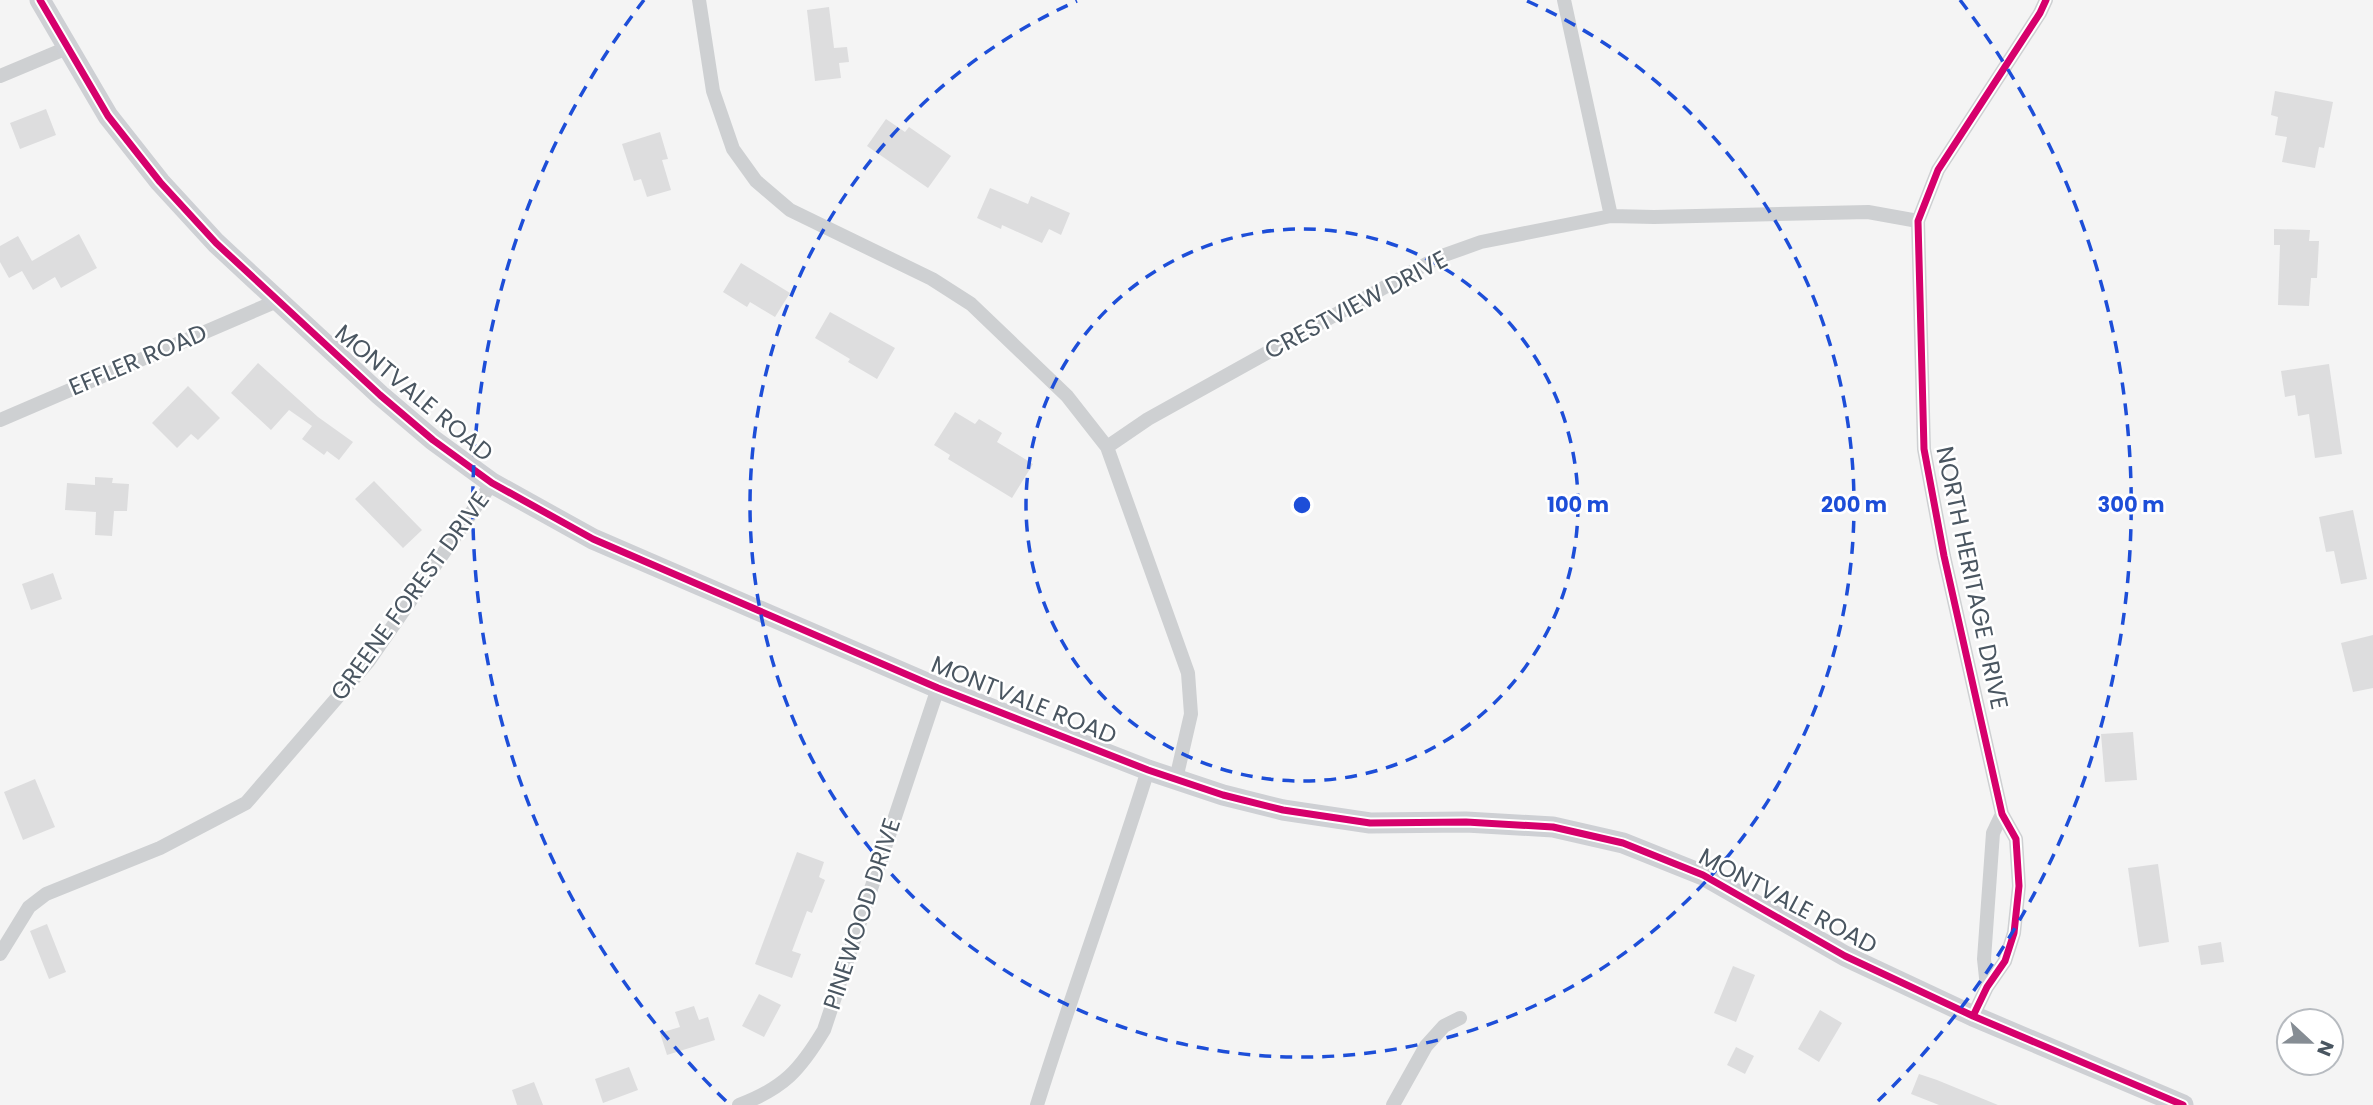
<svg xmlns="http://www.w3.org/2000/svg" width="2373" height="1105" font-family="Poppins,sans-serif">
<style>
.building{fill:#ddddde}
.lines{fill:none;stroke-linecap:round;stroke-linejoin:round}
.minor{stroke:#ced0d2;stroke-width:14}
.secondary{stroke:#ced0d4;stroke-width:21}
.cycleway-casing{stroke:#fff;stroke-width:11}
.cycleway{stroke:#d6006c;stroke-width:7}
.ring{fill:none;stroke:#1d4ed8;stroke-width:3.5;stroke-dasharray:12 9}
.labels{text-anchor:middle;stroke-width:5;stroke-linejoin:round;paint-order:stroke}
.street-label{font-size:24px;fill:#4a5661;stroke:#fff}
.centre{fill:#1d4ed8;stroke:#fff;stroke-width:3.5}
.ring-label{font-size:21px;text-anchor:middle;font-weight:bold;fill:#1d4ed8;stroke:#fff;stroke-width:5;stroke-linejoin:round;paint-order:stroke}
</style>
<rect width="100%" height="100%" fill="#f4f4f4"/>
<!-- building -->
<path class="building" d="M829,7l5,41 13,-1 2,15 -10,1 2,15 -26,3 -8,-71z
M2275,91l58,11 -9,46 -5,-1 -4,21 -33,-6 5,-25 -12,-2 3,-18 -7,-2z
M46,109l10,26 -36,14 -10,-26z
M886,119l19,13 4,-5 42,29 -23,32 -61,-42z
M660,132l8,27 -6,1 9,30 -24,7 -6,-18 -7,2 -12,-37z
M990,188l38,16 3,-8 39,17 -9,22 -12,-6 -7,14 -40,-18 -1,4 -24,-11z
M2274,229l36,1 -1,11h10l-2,37h-6l-2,28 -31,-1 2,-60h-6z
M79,234l18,34 -36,20 -6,-11 -22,13 -11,-19 -13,7 -9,-16v-16l18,-10 14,25z
M741,263l49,30 -15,24 -25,-15 -3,5 -24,-15z
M830,312l65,36 -18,31 -29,-17 2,-3 -35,-21z
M258,363l60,54 35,25 -14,18 -12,-9 -3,4 -22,-16 10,-13 -23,-16 -18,20 -40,-37z
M2329,364l13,90 -27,4 -6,-44 -11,2 -3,-21 -10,2 -4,-26z
M188,386l32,32 -22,22 -7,-6 -14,14 -25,-25z
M955,412l20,12 4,-5 23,14 -5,9 36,22 -21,34 -64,-39 2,-4 -16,-10z
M95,477l18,1 -1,5 17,1 -2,27h-13l-2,25 -17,-1 1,-23 -31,-2 2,-27 28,2z
M374,481l48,49 -19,18 -48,-49z
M2353,510l14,69 -26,5 -7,-33 -8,1 -7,-35z
M53,573l9,26 -31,11 -9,-26z
M2373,635v53l-20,4 -12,-49z
M2133,732l4,48 -32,2 -4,-48z
M35,779l20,48 -32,13 -19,-48z
M797,852l27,10 -5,15 6,3 -13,33 -5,-2 -15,40 9,3 -9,24 -37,-14z
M2158,864l11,78 -30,5 -11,-79z
M47,924l19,48 -17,7 -19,-48z
M2221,942l3,20 -23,3 -3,-19z
M1733,966l22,9 -19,47 -22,-9z
M759,994l22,11 -17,32 -22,-11z
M694,1006l5,14 9,-3 7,23 -48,15 -7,-22 20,-6 -5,-15z
M1820,1010l22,13 -23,39 -21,-13z
M1736,1047l18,9 -9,18 -18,-9z
M629,1067l9,23 -35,13 -8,-24z
M1919,1074l18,6 61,25h-59l-28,-11z
M534,1082l9,23h-26l-5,-15z"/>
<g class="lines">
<!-- minor -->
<path class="minor" d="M699,0l14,91 20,58 23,32 34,29 142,69 39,25 96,92 40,51 81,226 3,41 -15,65
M1564,0l47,216
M0,76l67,-28
M0,420l277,-119
M1107,447l41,-28 291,-162 42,-15 130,-26 43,1 214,-5 50,9
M0,954l29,-47 17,-13 114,-46 86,-45 122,-141 124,-179
M1987,987l-3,-28 9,-126 9,-19
M1973,1016l14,-29 18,-26 9,-28 5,-47 -3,-47 -14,-25 -58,-258 -20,-107 -6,-228 20,-51 102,-157 6,-13
M739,1105c45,-17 61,-35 85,-75l114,-342
M1037,1105c35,-112 76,-223 111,-335
M1393,1105l33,-59 18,-20 16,-8"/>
<!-- secondary -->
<path class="secondary" d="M40,0l68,116 52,66 56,61 164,152 53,45 59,43 101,56 345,149 210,82 75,25 60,15 87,13 96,-1 87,5 70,16 80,32 142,81 128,60 210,89"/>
<defs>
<path id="cycleway" d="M40,0l68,116 52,66 56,61 164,152 53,45 59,43 101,56 345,149 210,82 75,25 60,15 87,13 96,-1 87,5 70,16 80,32 142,81 128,60 210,89
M1973,1016l14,-29 18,-26 9,-28 5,-47 -3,-47 -14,-25 -58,-258 -20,-107 -6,-228 20,-51 102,-157 6,-13"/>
</defs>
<!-- cycleway casing -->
<use href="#cycleway" class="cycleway-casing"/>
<!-- cycleway -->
<use href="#cycleway" class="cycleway"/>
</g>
<!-- distance rings -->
<g class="ring">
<circle cx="1302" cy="505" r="276"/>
<path d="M1527 1A552 552 0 1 1 1077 1"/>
<path d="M726 1101A829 829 0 0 1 644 0M1960 0A829 829 0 0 1 1878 1101"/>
</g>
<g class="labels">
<!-- street labels -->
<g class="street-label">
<text transform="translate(1356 305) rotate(-28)" y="8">CRESTVIEW DRIVE</text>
<text transform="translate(138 360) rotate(-23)" y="8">EFFLER ROAD</text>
<text transform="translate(414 393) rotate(40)" y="8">MONTVALE ROAD</text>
<text transform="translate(1972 578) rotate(78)" y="8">NORTH HERITAGE DRIVE</text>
<text transform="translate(410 596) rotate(-54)" y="8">GREENE FOREST DRIVE</text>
<text transform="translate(1024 700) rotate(22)" y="8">MONTVALE ROAD</text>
<text transform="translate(1788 901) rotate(28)" y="8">MONTVALE ROAD</text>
<text transform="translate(862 914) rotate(-72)" y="8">PINEWOOD DRIVE</text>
</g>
</g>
<circle cx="1302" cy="505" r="10" class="centre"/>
<g class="ring-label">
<text x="1578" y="512">100 m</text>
<text x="1854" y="512">200 m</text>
<text x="2131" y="512">300 m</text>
</g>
<!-- north arrow -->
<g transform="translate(2310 1042) rotate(112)"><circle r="33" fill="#ffffff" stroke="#b7bbc0" stroke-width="2"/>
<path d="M0-5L12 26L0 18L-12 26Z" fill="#868d94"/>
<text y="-10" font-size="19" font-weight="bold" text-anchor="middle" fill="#4a5661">N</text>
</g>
</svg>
